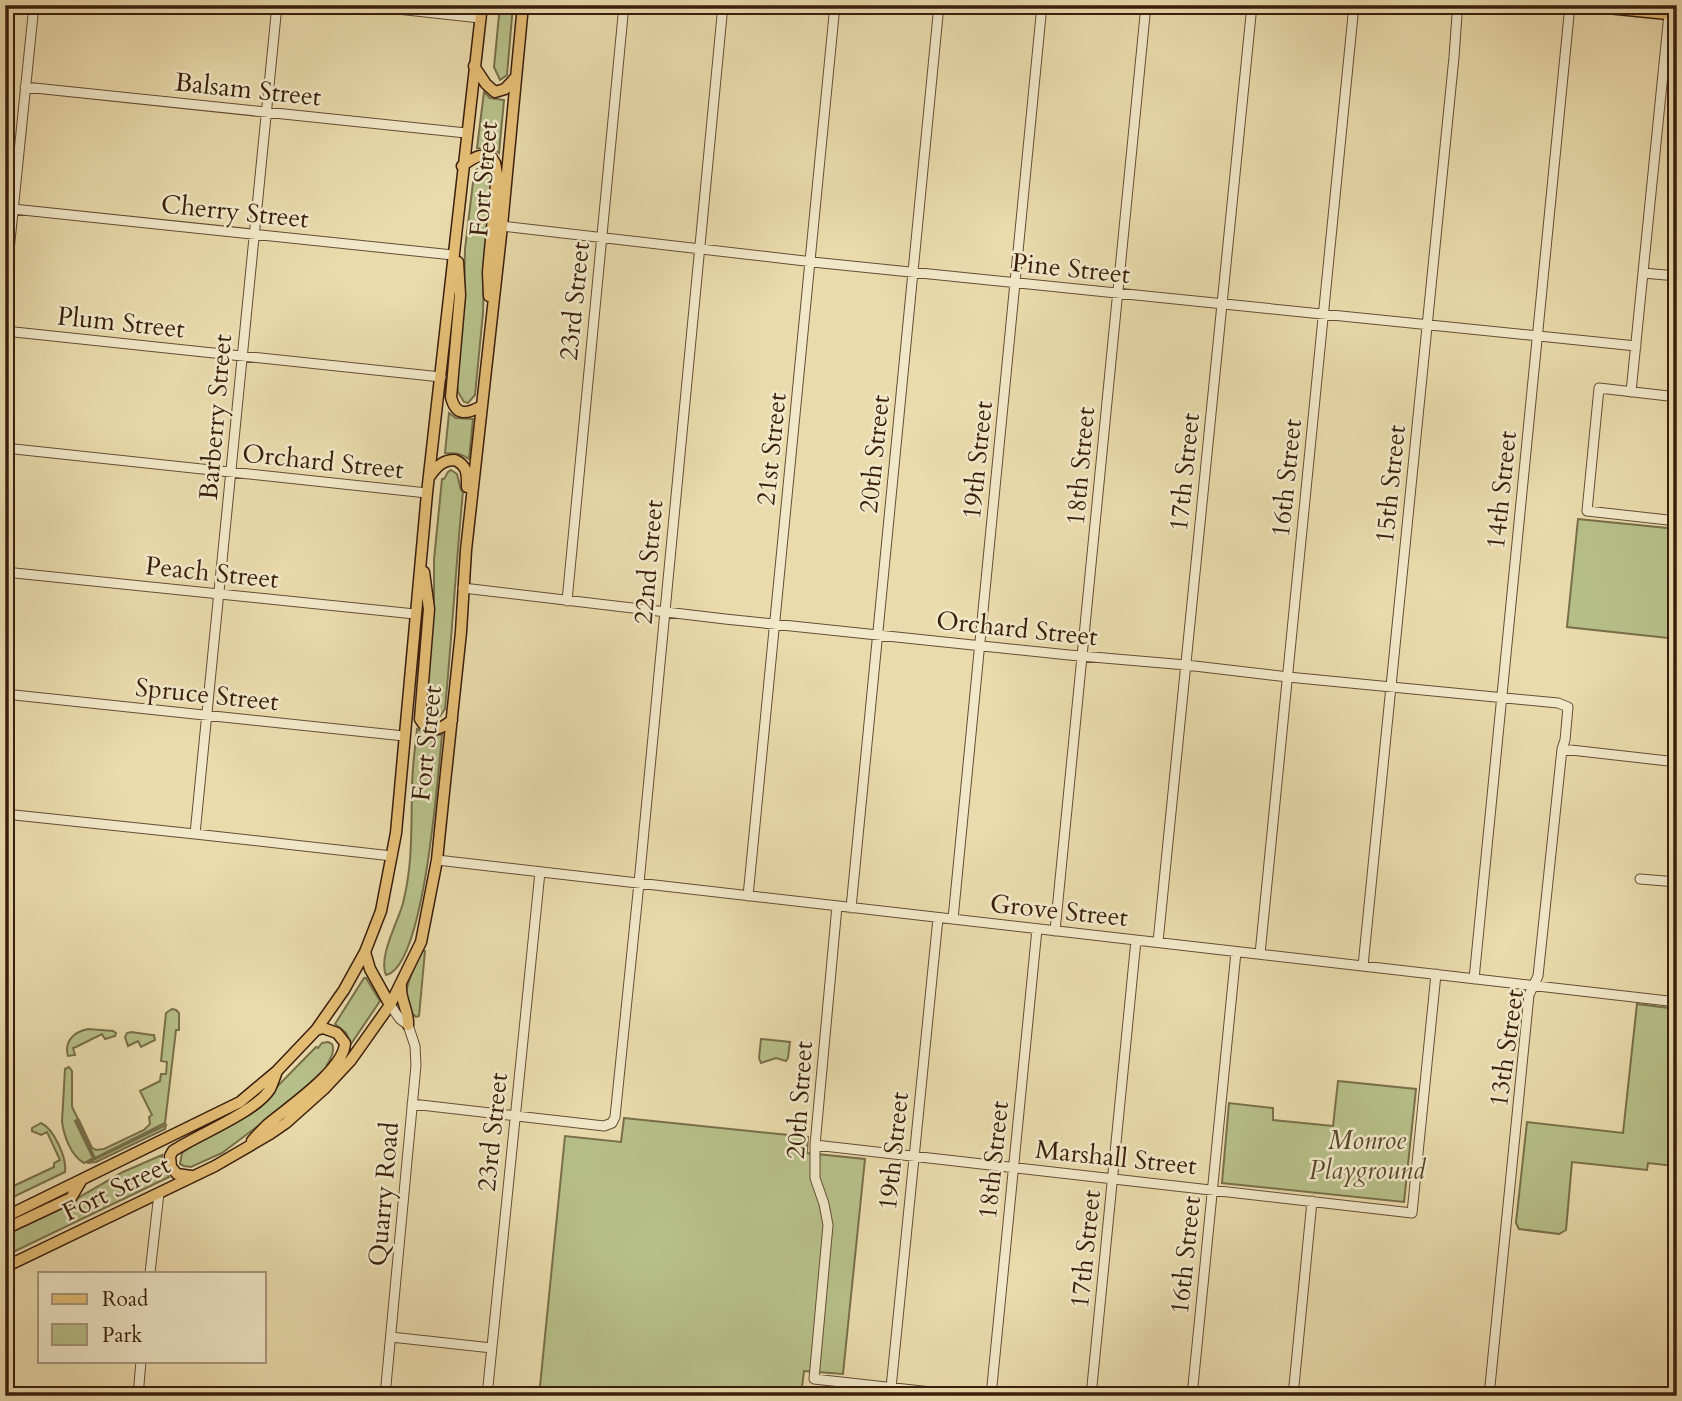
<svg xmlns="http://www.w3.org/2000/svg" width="1682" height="1401" font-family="Cardo,serif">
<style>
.green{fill:#b7c089;stroke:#786f4a;stroke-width:2}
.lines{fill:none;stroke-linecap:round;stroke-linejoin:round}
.minor-casing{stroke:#654d34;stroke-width:11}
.major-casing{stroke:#391e0c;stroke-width:13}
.minor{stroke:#f1e8c9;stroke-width:9}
.major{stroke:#e5be76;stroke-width:10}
.labels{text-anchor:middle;stroke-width:5;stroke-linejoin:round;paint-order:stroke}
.street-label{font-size:26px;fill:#391e0c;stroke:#f1e8c9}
.park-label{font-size:26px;font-style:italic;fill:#58462b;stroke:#f1e8c9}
</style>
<rect width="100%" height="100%" fill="#eadbac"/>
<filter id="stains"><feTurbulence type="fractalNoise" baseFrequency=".00286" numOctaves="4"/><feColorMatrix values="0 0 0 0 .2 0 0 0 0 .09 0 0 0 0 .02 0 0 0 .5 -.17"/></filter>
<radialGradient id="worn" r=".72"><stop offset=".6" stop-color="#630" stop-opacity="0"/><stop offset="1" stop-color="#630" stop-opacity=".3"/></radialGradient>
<!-- green -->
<path class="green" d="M500,5h13l-6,70 -7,5 -6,-13z
M484,92l6,6 14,2 -5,53 -5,-4 -17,-1z
M483,165l3,1 4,8 1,8 2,1 -9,91 -1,39 -8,82 -7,8 -4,-1 -6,-10 -1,-7 7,-90 1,-46 9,-75h2v-4z
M449,413l7,5 17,1 -4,40c-8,-6 -14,-6 -24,-6z
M451,470l6,4 4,16 2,1c-7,73 -11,145 -18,218l-5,7 -7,1 -6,-9 -3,-12 10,-96v-40l8,-81h2l4,-7z
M1578,519l99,10v110l-110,-12z
M417,729l8,4 17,2c-4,38 -17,232 -56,240 -8,-18 12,-53 17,-72 10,-40 8,-74 9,-114 0,-20 3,-40 5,-60z
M422,950l3,1 -6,65 -3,1c-22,-18 -2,-46 6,-67z
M364,978h2l14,23 -29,43 -5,-11 -11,-9z
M1637,1004l40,5v121l-3,36 -26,-3 -1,7 -75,-8 -6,68 -7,4 -40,-5 -3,-6 11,-101 96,11z
M172,1009l4,1 3,3v17h-3l-11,93 -70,35 -18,-37 2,-1 13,28 4,2 8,-1 40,-19 6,-6 -1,-7 3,-2 -12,-24 20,-10 1,-7h5l1,-12 -6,-1 5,-48z
M88,1029l25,2 3,2 -1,3 -10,3 -3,-5 -26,13 -3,1 2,7 -7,1c-4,-14 5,-24 20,-27z
M131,1032l21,3h2l1,5 -14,7 -3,-6 -10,5 -3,-9 2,-4z
M761,1039l29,3 -2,16 -2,3 -10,-3 -15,5 -2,-5z
M328,1042l4,2c3,7 -1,14 -5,21l2,1 -36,34 -71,53 -31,14 -7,-1 -4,-2 2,-11 4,-3 73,-45 57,-58 2,1 4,-5z
M69,1067l3,4v36l6,12 -3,2 18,37 -9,5c-13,-7 -20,-27 -22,-41l3,-53z
M1338,1081l78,8 -12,113 -182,-19 7,-80 44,5v12l60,6z
M624,1118l184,19 -1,16 58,6 -22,215 -39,-3 -3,25h-262l26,-260 56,6z
M41,1123c13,6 26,35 24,49l-60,29v-11l49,-23v-4l6,-3 -13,-28 -6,3 -9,-4v-3z
M166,1125l-1,4 -69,33 -9,1z
M162,1155v10l7,12 -164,79v-22l69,-34 49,-28z"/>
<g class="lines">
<defs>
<path id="minor" d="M361,5l119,13
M25,87l441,46
M13,209l440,46
M502,226l320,37 814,83
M1643,273l34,3
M5,290l29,-285
M5,331l436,46
M1631,392l38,-378
M1677,397l-78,-9 -12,123 90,10
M5,448l422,45
M5,572l410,42
M463,588l262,31 344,36 117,10 102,12 270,26 10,4 -3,33 -3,9 -24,227 -9,19 -40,401
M567,601l57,-596
M5,694l399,42
M1562,749l115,13
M5,814l190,20 197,22
M195,834l82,-829
M437,860l1240,142
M1640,879l37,3
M748,896l87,-891
M837,906l-22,239v33l9,26 4,21 -14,154 153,17
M851,908l88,-903
M953,919l89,-914
M1055,931l91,-926
M1158,942l94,-937
M1260,954l94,-949
M1363,966l91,-909 3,-42 -1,-10
M1474,979l96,-974
M412,1104l192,22 8,-3 3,-6 24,-234 84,-878
M815,1145l597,68 24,-239
M150,1273l9,-80
M391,1337l101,11
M891,1388l47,-470
M138,1396l3,-35
M385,1396l31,-331 -1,-19 -7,-21 -8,-6 -10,-14
M487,1396l53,-524
M991,1396l46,-467
M1091,1396l45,-456
M1192,1396l44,-444
M1293,1396l19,-195"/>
<path id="major" d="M1578,5l99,10
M474,66l12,18 9,8 10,-3 11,-12
M462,166c10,-7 18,-14 30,-8l3,5 2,11 -9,98 1,24
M458,262l2,33 -9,102c5,20 16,17 31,9
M430,476c7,-10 13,-16 25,-16 13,6 12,15 12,27
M424,572l5,37 -9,110c9,16 20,11 32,1
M365,952l5,17 20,36
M401,986c-1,14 8,25 7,39
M252,1141c5,-6 10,-11 15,-16 20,-17 77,-55 78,-82l-8,-10 -14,-5 -7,2
M191,1176l-14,-2 -6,-7 -1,-11 3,-5c24,-16 83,-39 97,-62 2,-4 4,-10 6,-15
M5,1217l235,-115 37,-31 39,-41 28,-40 21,-38 16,-41 15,-78 31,-340 55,-488
M5,1229l66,-31 10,-17
M5,1267l210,-101 55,-32 16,-11 38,-34 27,-29 39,-55 31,-63 16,-82 7,-68 17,-160 5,-82 36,-324 21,-221"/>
</defs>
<!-- minor casing -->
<use href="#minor" class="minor-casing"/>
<!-- major casing -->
<use href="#major" class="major-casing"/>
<!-- minor -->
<use href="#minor" class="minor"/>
<!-- major -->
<use href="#major" class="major"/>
</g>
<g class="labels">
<!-- street labels -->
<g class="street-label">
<text transform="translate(248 89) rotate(6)" y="9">Balsam Street</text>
<text transform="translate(483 179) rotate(-85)" y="9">Fort Street</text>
<text transform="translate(235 211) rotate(6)" y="9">Cherry Street</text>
<text transform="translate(1071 268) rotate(6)" y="9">Pine Street</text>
<text transform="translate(574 301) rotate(-84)" y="9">23rd Street</text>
<text transform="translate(121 322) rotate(6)" y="9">Plum Street</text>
<text transform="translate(215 417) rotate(-85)" y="9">Barberry Street</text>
<text transform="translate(771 449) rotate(-84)" y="9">21st Street</text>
<text transform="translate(874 454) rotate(-84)" y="9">20th Street</text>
<text transform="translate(977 460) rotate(-84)" y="9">19th Street</text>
<text transform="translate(323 461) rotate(6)" y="9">Orchard Street</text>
<text transform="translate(1080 466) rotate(-85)" y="9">18th Street</text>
<text transform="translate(1184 472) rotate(-84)" y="9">17th Street</text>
<text transform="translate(1286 478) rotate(-84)" y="9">16th Street</text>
<text transform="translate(1390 484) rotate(-84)" y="9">15th Street</text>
<text transform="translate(1501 490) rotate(-84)" y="9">14th Street</text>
<text transform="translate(648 562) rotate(-85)" y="9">22nd Street</text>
<text transform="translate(212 572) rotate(6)" y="9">Peach Street</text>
<text transform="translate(1017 628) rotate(6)" y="9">Orchard Street</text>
<text transform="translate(207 694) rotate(6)" y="9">Spruce Street</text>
<text transform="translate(426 743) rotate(-84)" y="9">Fort Street</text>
<text transform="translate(1059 910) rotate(6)" y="9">Grove Street</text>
<text transform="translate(1506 1048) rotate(-82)" y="9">13th Street</text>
<text transform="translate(799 1100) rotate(-86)" y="9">20th Street</text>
<text transform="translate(492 1132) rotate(-84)" y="9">23rd Street</text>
<text transform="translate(893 1151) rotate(-84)" y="9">19th Street</text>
<text transform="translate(1116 1157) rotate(6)" y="9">Marshall Street</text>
<text transform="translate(993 1160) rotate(-84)" y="9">18th Street</text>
<text transform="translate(116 1188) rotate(-26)" y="9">Fort Street</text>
<text transform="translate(383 1194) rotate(-85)" y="9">Quarry Road</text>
<text transform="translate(1085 1249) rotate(-84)" y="9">17th Street</text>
<text transform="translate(1185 1255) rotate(-84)" y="9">16th Street</text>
</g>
<!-- park labels -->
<g class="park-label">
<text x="1367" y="1149">Monroe<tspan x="1367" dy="30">Playground</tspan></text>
</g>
</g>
<!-- margin -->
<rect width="1682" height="1401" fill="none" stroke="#eadbac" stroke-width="28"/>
<rect x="7" y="7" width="1668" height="1387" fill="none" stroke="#391e0c" stroke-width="3.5"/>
<rect x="14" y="14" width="1654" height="1373" fill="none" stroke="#391e0c" stroke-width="2"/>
<!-- legend -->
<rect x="38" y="1272" width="228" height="91" fill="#f1e8c9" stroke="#a7977d" stroke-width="2"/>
<rect x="52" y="1294" width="35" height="10" fill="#e5be76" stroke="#a7977d" stroke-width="2"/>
<text x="102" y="1306" font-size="21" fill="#391e0c">Road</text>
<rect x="52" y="1324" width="35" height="21" fill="#b7c089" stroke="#a7977d" stroke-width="2"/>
<text x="102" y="1342" font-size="21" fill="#391e0c">Park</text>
<rect width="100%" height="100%" filter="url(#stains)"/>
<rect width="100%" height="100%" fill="url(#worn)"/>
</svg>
